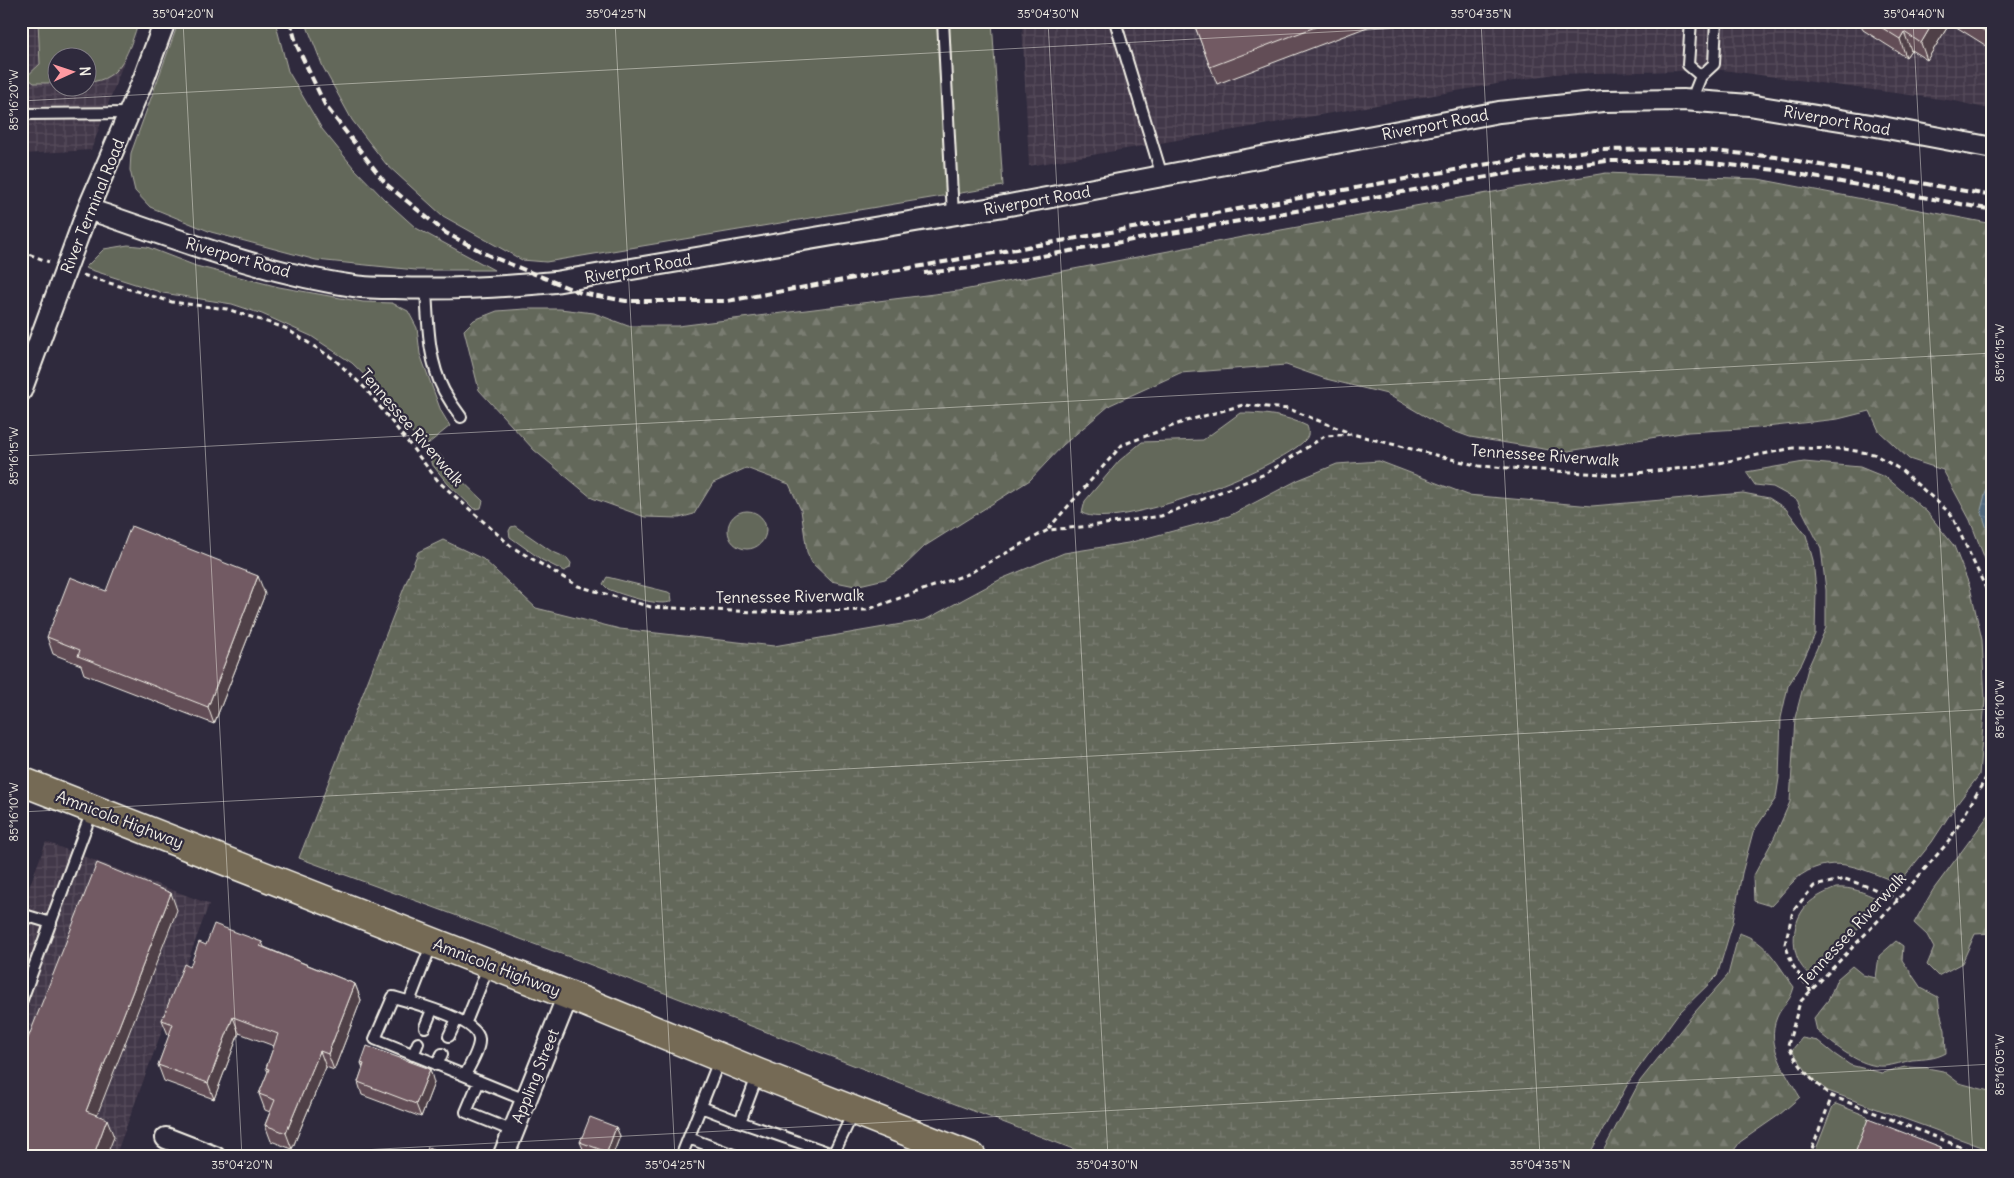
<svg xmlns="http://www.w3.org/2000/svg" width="2014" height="1178" font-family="Delius,sans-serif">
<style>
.industrial{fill:url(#industrial-grid);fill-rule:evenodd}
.grass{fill:#63675a;stroke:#acaca1}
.forest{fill:url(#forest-firs);stroke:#acaca1}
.wetland{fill:url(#wetland-marsh);stroke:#acaca1}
.water{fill:url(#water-waves);stroke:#929fa7}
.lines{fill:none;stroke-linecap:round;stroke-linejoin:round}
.service-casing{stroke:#f4f1e8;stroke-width:14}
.minor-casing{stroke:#f4f1e8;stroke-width:24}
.primary-casing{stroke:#f4f1e8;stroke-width:31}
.path{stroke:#f4f1e8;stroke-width:3;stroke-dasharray:5 4;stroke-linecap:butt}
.service{stroke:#2f2a3d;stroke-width:10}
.minor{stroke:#2f2a3d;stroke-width:20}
.primary{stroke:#756a55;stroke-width:28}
.rail{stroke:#f4f1e8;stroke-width:4;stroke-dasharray:8 4;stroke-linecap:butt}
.wall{fill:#624d56;stroke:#f4f1e8}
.shaded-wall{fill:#503f46;stroke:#f4f1e8}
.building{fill:#725a64;stroke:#f4f1e8}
.ticks{fill:none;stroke:#f4f1e8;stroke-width:1;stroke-opacity:0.45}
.labels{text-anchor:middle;stroke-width:4.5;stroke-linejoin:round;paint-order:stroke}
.street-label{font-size:16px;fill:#f4f1e8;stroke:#2f2a3d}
.neatline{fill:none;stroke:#f4f1e8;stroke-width:2}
.ticks-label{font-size:12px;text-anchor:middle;fill:#f4f1e8}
</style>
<defs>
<pattern id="industrial-grid" width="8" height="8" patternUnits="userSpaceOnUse" patternTransform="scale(1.25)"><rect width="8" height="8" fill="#433849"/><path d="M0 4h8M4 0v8" fill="none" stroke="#564c5a"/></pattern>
<pattern id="forest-firs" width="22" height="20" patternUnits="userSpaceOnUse" patternTransform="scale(1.25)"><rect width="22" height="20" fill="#63675a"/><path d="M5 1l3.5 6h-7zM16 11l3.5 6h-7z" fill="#7a7d72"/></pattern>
<pattern id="wetland-marsh" width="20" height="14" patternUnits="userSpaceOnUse" patternTransform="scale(1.25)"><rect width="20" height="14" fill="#63675a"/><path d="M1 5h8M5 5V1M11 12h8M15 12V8" fill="none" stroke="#7a7d72"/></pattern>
<pattern id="water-waves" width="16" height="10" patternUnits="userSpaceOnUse" patternTransform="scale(1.25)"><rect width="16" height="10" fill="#51687c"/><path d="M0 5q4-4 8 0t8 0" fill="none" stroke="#6b7e8f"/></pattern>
</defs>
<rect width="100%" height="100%" fill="#2f2a3d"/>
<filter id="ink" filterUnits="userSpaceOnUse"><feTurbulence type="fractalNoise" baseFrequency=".02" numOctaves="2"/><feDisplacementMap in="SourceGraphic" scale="10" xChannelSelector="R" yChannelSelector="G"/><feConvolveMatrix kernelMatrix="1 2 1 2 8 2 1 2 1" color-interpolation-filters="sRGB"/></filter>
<g filter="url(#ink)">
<!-- industrial -->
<path class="industrial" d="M21,21h118l-48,129 -70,4zM58,58h30v30h-30z
M1022,21h971v89l-38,-9 -232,-31 -169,4 -525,92z
M46,842l163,62 -94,253h-94v-248z"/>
<!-- grass -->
<path class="grass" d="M38,21h101c-10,28 -17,60 -51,61v-24h-30l-1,25h-23l-8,-6 14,-13z
M179,21h96l13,50 34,58 31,38 32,33 31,28 78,42h-78l-100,-10 -105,-28 -61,-25 -15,-16 -5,-21 1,-17z
M305,21h687l11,165 -457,76 -24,-2 -79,-44 -57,-52 -34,-44 -29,-53z
M128,245l19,2 49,19 83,21 84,15 29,1 16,8 9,17 3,26 21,57 9,15 -27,22 -43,-58 -28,-27 -41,-27 -49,-22 -30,-10 -69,-11 -78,-25 19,-19z
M1240,413c24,0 45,2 67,13 2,5 2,10 -2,14 -27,29 -190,92 -223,73l3,-12 34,-40 23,-19 61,-2z
M439,454l17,21 27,26 -2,7 -7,1 -2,-2 -24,-23 -17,-21v-6z
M728 530a19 19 0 1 1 38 0a19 19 0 1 1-38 0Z
M515,526l36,25 16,7 4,5 -1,5 -6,3 -22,-11 -32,-23 -1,-6 2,-4z
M607,577l61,15 3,2 1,7c-11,7 -52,-7 -64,-12l-5,-5z
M1836,888c16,-1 27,4 42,11l-2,9 -44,52 -19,17c-22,-13 -24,-47 -10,-67 7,-11 21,-17 33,-22z
M1802,1038l16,3 16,13 16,11 32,8 23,-6 22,1 16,3 16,12 34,9v59l-165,-60 -17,-13 -19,-28z
M1836,1104l31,12 1,3 -14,38h-41l20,-51z"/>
<!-- forest -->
<path class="forest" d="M1606,173l152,6 235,45v356l-23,-60 -27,-50 -34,-11 -30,-28 -9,-20 -32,8 -81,9 -69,4 -126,20 -92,-15 -25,-9 -58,-34 -61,-15 -40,-14 -106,8 -70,32 -47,40 -33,35 -105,66 -23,22 -17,11 -30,7 -24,-5 -19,-18 -5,-11 -6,-42 -12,-26 -43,-16 -33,15 -19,31 -15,4 -34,-1 -53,-19 -58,-48 -55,-60 -15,-60 10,-10 23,-9 28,-2h35l34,4 34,13h50l280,-35 295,-56 257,-46z
M1804,462l56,5 27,11 40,34 27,34 16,41 12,53 3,60 -6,75 -25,33 -22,34 -33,41c-35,-12 -63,-31 -98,-8 -11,8 -20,21 -30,31l-17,-5 -1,-24 21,-39 16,-36 5,-84 13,-50 18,-40v-38l-5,-42 -24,-48 -24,-13 -18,-2 -9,-13z
M1993,809v124l-18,1 -13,29 -24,13 -11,-11 7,-17 -7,-13 -13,-12 19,-33z
M1739,933c29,9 38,31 55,54 -4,16 -12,18 -17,30 -12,28 9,56 23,80l-21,18 -39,27 -11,15h-129l40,-76 55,-69 33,-37z
M1896,941l7,5 -1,14 19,28 17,9 2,15 5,18 1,23c-11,6 -21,6 -34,7 -9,2 -18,5 -27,6 -25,2 -50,-21 -68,-35l-3,-13 15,-19 8,-20 15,-13 11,9 13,3 3,-22z"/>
<!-- wetland -->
<path class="wetland" d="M1379,461l89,34 124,11 151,-13 26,5 17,11 20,26 7,25 3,30 -1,44 -13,29 -14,23 -7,32 -2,60 -3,20 -23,34 -11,41 -9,49 -16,54 -40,39 -47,65 -42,77h-494l-508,-194 -287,-105 119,-306 25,-12 40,19 53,49 84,21 154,17 151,-26 76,-41 63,-26 64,-10 101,-27 69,-36 39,-16z"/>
<!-- water -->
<path class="water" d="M1993,464v84l-12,-38z"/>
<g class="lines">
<defs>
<path id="service" d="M943,21l10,194
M1115,21l47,155
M1691,21l-3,44 13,11 13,-12 2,-43
M1691,101l10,-25
M21,114l108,-1
M426,289c2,34 2,72 18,102 5,9 11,18 17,26
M21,914l30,9
M21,1002l71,-191
M409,1002l23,-59
M466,1022l23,-57
M425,1027l7,-17
M449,1036l8,-17
M413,1055l5,-12
M437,1065l5,-11
M758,1074l-18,48 93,32
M465,1075c5,-10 15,-26 14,-36 -2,-20 -68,-37 -86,-42l-18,42 150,61
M479,1081l-13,31 47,19
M701,1107l39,15
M689,1138l50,19
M681,1157l39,-99
M832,1157l21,-44"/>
<path id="minor" d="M88,209c86,29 175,64 266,77 13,2 28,2 41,2 53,2 107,-1 160,-6l449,-76 495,-94 104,-11 80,-1 66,5 122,20 122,23
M21,391l67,-182 56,-131 21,-57
M166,1138l49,19
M503,1157l65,-162"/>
<path id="primary" d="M21,781l547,214 190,78 214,84"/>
</defs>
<!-- service casing -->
<use href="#service" class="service-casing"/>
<!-- minor casing -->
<use href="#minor" class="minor-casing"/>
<!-- primary casing -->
<use href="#primary" class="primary-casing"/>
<!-- path -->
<path class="path" d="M21,251l28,11
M83,275l89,27 55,7 58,19 49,31 32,30 73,93 73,65 66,39 73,21 104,5 111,-2 102,-36 80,-44 43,-4 70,-10 104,-42 60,-38 27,-2 127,32 138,9 87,-9 89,-18 51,1 30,5 27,16 50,44 39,83 3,18
M1048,529l74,-84 64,-24 57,-16 46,4 61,24
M1811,991l-18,-25 -8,-22 8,-33 21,-25 31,-7 27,9 26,12
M1809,1157l23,-61
M1986,1157l-154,-61c-22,-16 -31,-27 -44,-51l12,-43 98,-102 51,-59 44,-75"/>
<!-- service -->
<use href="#service" class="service"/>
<!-- minor -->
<use href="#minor" class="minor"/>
<!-- primary -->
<use href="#primary" class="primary"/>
<!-- rail -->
<path class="rail" d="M290,21l7,25 28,59 61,79 60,49 42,22 93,38 45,8h101l778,-140 90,-11 96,-1 85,8 217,39
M924,273l56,-6 524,-93 103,-13h86l83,9 217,40"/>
</g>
<!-- wall -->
<path class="wall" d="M1193,21h185v2l-161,61z
M1860,21h133v29l-43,-27 -23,37 -16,-10 -5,7 -43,-27z
M106,591l159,3 -51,130 -130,-50 -3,-9 -28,-11 -6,-17z
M262,942l2,5 91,37 6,16 -27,70 -8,-3 -34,82 -21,-8 -6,-16 5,-13 -5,-2 -6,-16 9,-22 -2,-4 8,-22 -35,-13 -25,66 -50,-18 -6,-16 11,-28 -7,-17 28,-53 16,-22z
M361,1063l73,20 -13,34 -59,-22 -4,-13 5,-14z
M616,1127l4,9 -8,21h-14l-14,-6 -4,-9z
M1941,1147l3,10h-86l-2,-6z"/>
<!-- shaded-wall -->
<path class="shaded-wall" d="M1934,21h15l1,2 -23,37 -6,-17z
M1904,32l7,18 -5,7 -6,-18z
M258,576l7,18 -51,130 -6,-17z
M171,893l6,17 -85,218 -6,-17z
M355,984l6,16 -27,70 -6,-16z
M233,1017l6,16 -25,66 -6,-16z
M320,1051l6,16 -34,82 -6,-16z
M430,1069l4,14 -13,34 -5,-13z
M107,1119l7,18 -8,20h-13z
M616,1127l4,9 -8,21h-4l-1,-5z
M1941,1147l3,10h-7z"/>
<!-- building -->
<path class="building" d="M1193,21h138l-121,46z
M1871,21h63l-13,22 -17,-11 -4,7z
M1968,21h25v15z
M131,526l127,50 -50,131 -130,-51 2,-6 -33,-13 23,-60 36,14z
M97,863l74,30 -85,218 21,8 -14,38h-72v-101z
M214,924l48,18 -2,4 95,38 -27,70 -8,-3 -34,82 -21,-8 10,-25 -16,-6 10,-25 -3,-1 12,-34 -45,-17 -25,66 -50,-18 15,-41 -11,-4 22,-56 6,3 9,-25 7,3z
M367,1046l63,23 -14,35 -58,-22 6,-18 -3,-1z
M590,1117l26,10 -9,25 -27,-10z
M1868,1119l73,28 -4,10h-66l-15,-6z
M428,1147l24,9 -1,1h-26z"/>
</g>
<!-- ticks -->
<path class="ticks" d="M183,21l59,1136M615,21l60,1136M1048,21l60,1136M1481,21l59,1136M1913,21l60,1136M21,101l1515,-80M21,456l1972,-103M21,812l1972,-103M229,1157l1764,-93"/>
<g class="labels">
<!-- street labels -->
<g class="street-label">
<text transform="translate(1837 120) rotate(10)" y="6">Riverport Road</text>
<text transform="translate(1435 124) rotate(-11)" y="6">Riverport Road</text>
<text transform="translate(1037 200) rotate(-10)" y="6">Riverport Road</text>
<text transform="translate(92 206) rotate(-68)" y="6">River Terminal Road</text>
<text transform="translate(238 257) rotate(16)" y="6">Riverport Road</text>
<text transform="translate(638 268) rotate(-10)" y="6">Riverport Road</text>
<text transform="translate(412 427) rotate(49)" y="6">Tennessee Riverwalk</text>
<text transform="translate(1545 455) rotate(4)" y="6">Tennessee Riverwalk</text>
<text transform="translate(790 596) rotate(-1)" y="6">Tennessee Riverwalk</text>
<text transform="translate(120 819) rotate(21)" y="6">Amnicola Highway</text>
<text transform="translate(1852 929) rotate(-47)" y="6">Tennessee Riverwalk</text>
<text transform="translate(497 967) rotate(21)" y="6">Amnicola Highway</text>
<text transform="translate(535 1076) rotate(-68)" y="6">Appling Street</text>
</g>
</g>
<!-- margin -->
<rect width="2014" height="1178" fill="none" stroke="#2f2a3d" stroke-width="55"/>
<!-- north arrow -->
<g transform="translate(72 72) rotate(87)"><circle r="24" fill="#2f2a3d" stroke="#7e7a81"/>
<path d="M0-4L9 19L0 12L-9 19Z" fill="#ff9aa2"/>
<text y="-8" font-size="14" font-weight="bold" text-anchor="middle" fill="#f4f1e8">N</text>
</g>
<rect x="28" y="28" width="1958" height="1122" class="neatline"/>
<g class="ticks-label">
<text x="183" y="18">35°04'20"N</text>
<text x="616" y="18">35°04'25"N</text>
<text x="1048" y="18">35°04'30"N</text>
<text x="1481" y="18">35°04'35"N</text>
<text x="1914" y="18">35°04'40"N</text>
<text transform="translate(14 100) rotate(-90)" y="4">85°16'20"W</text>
<text transform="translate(2000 353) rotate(-90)" y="4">85°16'15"W</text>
<text transform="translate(14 456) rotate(-90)" y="4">85°16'15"W</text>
<text transform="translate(2000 709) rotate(-90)" y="4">85°16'10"W</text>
<text transform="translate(14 812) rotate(-90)" y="4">85°16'10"W</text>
<text transform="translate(2000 1065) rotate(-90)" y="4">85°16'05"W</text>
<text x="242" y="1169">35°04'20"N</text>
<text x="675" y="1169">35°04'25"N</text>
<text x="1107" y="1169">35°04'30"N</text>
<text x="1540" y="1169">35°04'35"N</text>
</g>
</svg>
